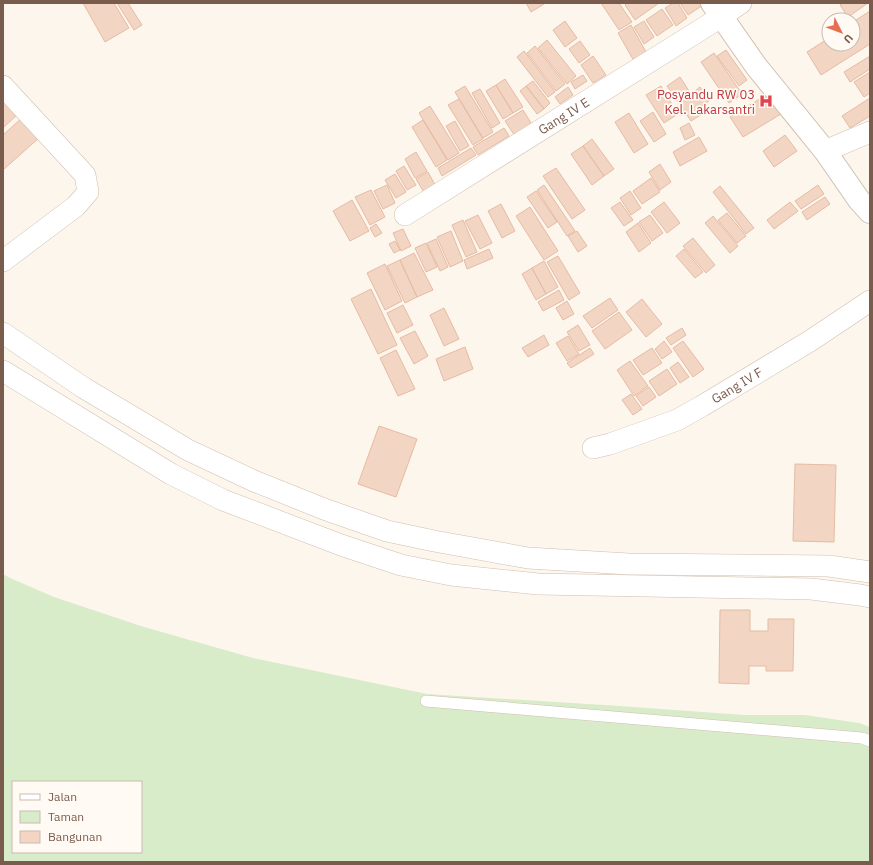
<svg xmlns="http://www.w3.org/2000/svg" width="873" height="865" font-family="'IBM Plex Sans',sans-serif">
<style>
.green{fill:#d8ecc9;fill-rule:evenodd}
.building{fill:#f3d5c3;stroke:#e6bba3}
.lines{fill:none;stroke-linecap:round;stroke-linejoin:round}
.service-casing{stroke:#d1beb0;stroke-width:12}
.minor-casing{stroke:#d1beb0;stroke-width:22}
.tertiary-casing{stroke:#d1beb0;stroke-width:24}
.service{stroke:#fff;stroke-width:11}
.minor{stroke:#fff;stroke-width:21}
.tertiary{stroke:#fff;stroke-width:22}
.labels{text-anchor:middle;stroke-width:3.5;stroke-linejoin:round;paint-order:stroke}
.health-label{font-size:13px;fill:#be3a42;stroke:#fffaf3;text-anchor:end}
.street-label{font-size:13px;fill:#7a5c4d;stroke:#fffaf3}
</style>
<rect width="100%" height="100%" fill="#fdf6ec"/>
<!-- green -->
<path class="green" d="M3,574l7,4 44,19 90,30 109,31 174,36 193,12 124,9h61l54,8 11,4v135h-867zM13,782h128v70h-128z"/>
<!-- building -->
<path class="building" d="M83,3h31l15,25 -24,14z
M117,3h11l14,22 -8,5z
M526,3h17l1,1 -13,8z
M601,3h18l13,19 -13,8z
M627,3h32l-24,17 -10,-15z
M673,3h5l9,15 -11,8 -11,-18z
M680,3h26l-18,12z
M844,3h24l-20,14 -8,-12z
M662,9l11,16 -16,11 -11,-16z
M870,11v33l-49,31 -14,-23 22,-14v6h24v-22z
M565,21l12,17 -12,9 -12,-17z
M644,21l10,16 -10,7 -10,-17z
M631,25l20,36 -13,7 -20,-35z
M547,40l29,36 -9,8 -29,-36z
M580,41l10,14 -11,8 -10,-14z
M535,46l30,38 -9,7 -29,-38z
M726,50l21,30 -8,6 -22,-30z
M524,51l31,41 -7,5 -31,-40z
M714,53l28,41 -13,9 -28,-41z
M593,56l13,19 -13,8 -12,-18z
M870,56v13l-20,13 -6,-10z
M870,72v21l-6,4 -10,-15z
M583,75l4,6 -12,8 -4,-7z
M680,77l11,17 9,-7 9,14 -9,6 4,6 -13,8 -24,-35z
M505,79l18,28 -10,6 -17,-28z
M533,81l17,22 -6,6 -18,-23z
M496,85l17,28 -10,6 -17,-28z
M465,86l28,46 -10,6 -28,-46z
M526,86l18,23 -7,5 -17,-23z
M661,86l17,28 -14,9 -18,-28z
M568,87l5,8 -13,9 -5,-7z
M480,89l20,34 -8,5 -20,-35z
M3,93l17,19 -17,16z
M768,94l13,20 -38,23 -13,-20z
M870,98v18l-20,12 -8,-12z
M459,99l24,40 -10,6 -25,-40z
M430,106l29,47 -11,7 -29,-47z
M523,110l13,21 -17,11 -14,-21z
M653,112l13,22 -12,8 -14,-21z
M629,113l19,31 -14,9 -19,-31z
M23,117l17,20 -37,33v-35z
M423,120l24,40 -11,7 -24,-40z
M455,121l14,25 -9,5 -14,-25z
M689,123l6,12 -10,5 -5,-12z
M504,128l5,8 -31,19 -5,-8z
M785,135l12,16 -23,16 -11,-16z
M699,137l8,14 -27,15 -7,-14z
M592,139l22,30 -10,7 -21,-30z
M583,146l21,30 -12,9 -21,-31z
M471,148l5,7 -34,21 -4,-8z
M416,152l11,19 -12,7 -10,-19z
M660,164l11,18 -11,8 -11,-18z
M404,166l12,19 -9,5 -11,-19z
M556,168l29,42 -13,9 -29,-43z
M428,172l11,20 -11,7 -12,-20z
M395,174l11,18 -10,6 -11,-18z
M651,178l9,14 -18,12 -9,-13z
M387,185l8,18 -12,6 -9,-18z
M544,185l31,46 -8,5 -30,-46z
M818,185l6,9 -23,15 -6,-8z
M720,186l34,42 -8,6 -33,-42z
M371,190l14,27 -15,8 -15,-28z
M536,191l21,31 -9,6 -21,-31z
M630,191l11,17 -10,7 -11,-17z
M825,197l5,7 -23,16 -5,-8z
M352,200l17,31 -19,10 -17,-30z
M620,202l13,18 -9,6 -13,-18z
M664,202l16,21 -13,10 -16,-21z
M790,202l8,9 -24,18 -7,-9z
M501,204l14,27 -13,7 -14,-27z
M530,207l28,44 -14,9 -28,-44z
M727,213l19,23 -9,7 -19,-23z
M478,215l14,28 -12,6 -15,-28z
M650,215l13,18 -11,8 -13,-19z
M713,216l25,30 -8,7 -25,-30z
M463,220l14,32 -11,5 -14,-32z
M638,223l13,20 -12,9 -13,-20z
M376,224l6,9 -7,4 -5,-9z
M403,229l8,17 -10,5 -8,-18z
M451,231l12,30 -13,6 -13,-30z
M577,231l10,15 -9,6 -10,-16z
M693,238l22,27 -9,8 -23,-27z
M436,239l12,28 -8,4 -13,-28z
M395,241l5,9 -6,3 -5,-9z
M426,243l11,24 -11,5 -11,-24z
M489,249l4,9 -26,11 -3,-9z
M684,249l19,23 -8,6 -19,-22z
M414,253l19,37 -16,7 -17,-37z
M558,256l22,37 -11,7 -22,-38z
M400,260l17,37 -12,6 -18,-37z
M544,261l14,26 -12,7 -14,-26z
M385,264l17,37 -17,9 -18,-37z
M532,268l14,26 -10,6 -14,-26z
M371,289l26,56 -19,9 -27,-55z
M559,290l5,10 -21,11 -5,-9z
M610,298l8,12 -26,18 -9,-12z
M642,299l20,25 -16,13 -20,-25z
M567,301l7,13 -11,6 -7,-12z
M403,305l10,20 -16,8 -10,-20z
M444,308l15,31 -15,7 -14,-31z
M619,312l13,18 -27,19 -13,-18z
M578,325l12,20 -11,6 -12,-19z
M682,328l4,7 -15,10 -5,-7z
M415,331l13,25 -14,8 -14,-26z
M544,335l5,10 -21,12 -6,-9z
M568,336l11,18 -12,7 -11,-18z
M664,341l8,11 -10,7 -7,-10z
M683,341l21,28 -11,8 -20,-29z
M465,347l8,22 -29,12 -8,-22z
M590,348l4,6 -23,14 -4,-5z
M652,348l10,15 -19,12 -10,-15z
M396,350l19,39 -17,7 -18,-38z
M630,361l18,25 -14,10 -17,-26z
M678,362l11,15 -9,6 -10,-15z
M667,369l10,15 -18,12 -10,-15z
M649,387l7,10 -13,9 -7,-10z
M631,394l11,15 -9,6 -11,-15z
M379,426l38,13 -21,58 -38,-13z
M795,464l41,1 -2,77 -41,-1z
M720,610h30v21h18v-12h26l-1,52h-27v-5h-17v18l-30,-1z"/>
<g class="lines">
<defs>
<path id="service" d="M426,701l436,37 8,3"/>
<g id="minor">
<path d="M3,86l82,89 3,17 -12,14 -73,55"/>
<path d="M825,151l45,-19"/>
<path id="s1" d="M405,215l316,-198 20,-14"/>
<path d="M3,333l81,55 104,62 66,31 70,28 63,22 47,10 94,17 101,6 200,2 41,6"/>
<path d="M3,371l168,103 52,26 118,45 60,20 50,10 87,9 273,5 49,6 10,2"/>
<path id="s2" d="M593,448l17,-4 67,-24 25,-14 108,-65 60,-40"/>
</g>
<path id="tertiary" d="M712,3l44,63 69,85 34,49 11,12"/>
</defs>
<!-- service casing -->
<use href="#service" class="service-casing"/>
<!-- minor casing -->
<use href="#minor" class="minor-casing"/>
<!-- tertiary casing -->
<use href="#tertiary" class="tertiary-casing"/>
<!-- service -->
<use href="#service" class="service"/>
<!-- minor -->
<use href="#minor" class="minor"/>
<!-- tertiary -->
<use href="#tertiary" class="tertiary"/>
</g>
<!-- icons -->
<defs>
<symbol id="hospital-bare" viewBox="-9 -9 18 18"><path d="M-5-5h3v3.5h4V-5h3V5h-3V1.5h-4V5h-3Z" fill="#e0444e" stroke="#fffaf3" stroke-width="2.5" paint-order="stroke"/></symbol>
</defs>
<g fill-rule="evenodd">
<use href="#hospital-bare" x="756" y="91" width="20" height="20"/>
</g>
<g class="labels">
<!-- health labels -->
<g class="health-label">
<text x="755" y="99">Posyandu RW 03<tspan x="755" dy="15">Kel. Lakarsantri</tspan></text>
</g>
<!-- street labels -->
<g class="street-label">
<text dy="5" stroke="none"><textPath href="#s1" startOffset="187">Gang IV E</textPath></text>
<text dy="5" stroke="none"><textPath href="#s2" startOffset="158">Gang IV F</textPath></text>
</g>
</g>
<!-- border -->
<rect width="873" height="865" fill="none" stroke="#7a5c4d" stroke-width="8"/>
<!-- legend -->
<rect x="12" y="781" width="130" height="72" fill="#fffaf3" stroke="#cabbb1"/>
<rect x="20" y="794" width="20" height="6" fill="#ffffff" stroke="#cabbb1"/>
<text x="48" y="801" font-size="12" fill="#7a5c4d">Jalan</text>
<rect x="20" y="811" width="20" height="12" fill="#d8ecc9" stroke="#cabbb1"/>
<text x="48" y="821" font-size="12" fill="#7a5c4d">Taman</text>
<rect x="20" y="831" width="20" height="12" fill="#f3d5c3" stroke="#cabbb1"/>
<text x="48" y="841" font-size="12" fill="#7a5c4d">Bangunan</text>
<!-- north arrow -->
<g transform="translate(841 32) rotate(132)"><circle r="19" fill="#fffaf3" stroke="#cabbb1"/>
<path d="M0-3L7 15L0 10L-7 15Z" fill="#e76f51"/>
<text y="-6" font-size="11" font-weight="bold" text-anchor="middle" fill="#7a5c4d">U</text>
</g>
</svg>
